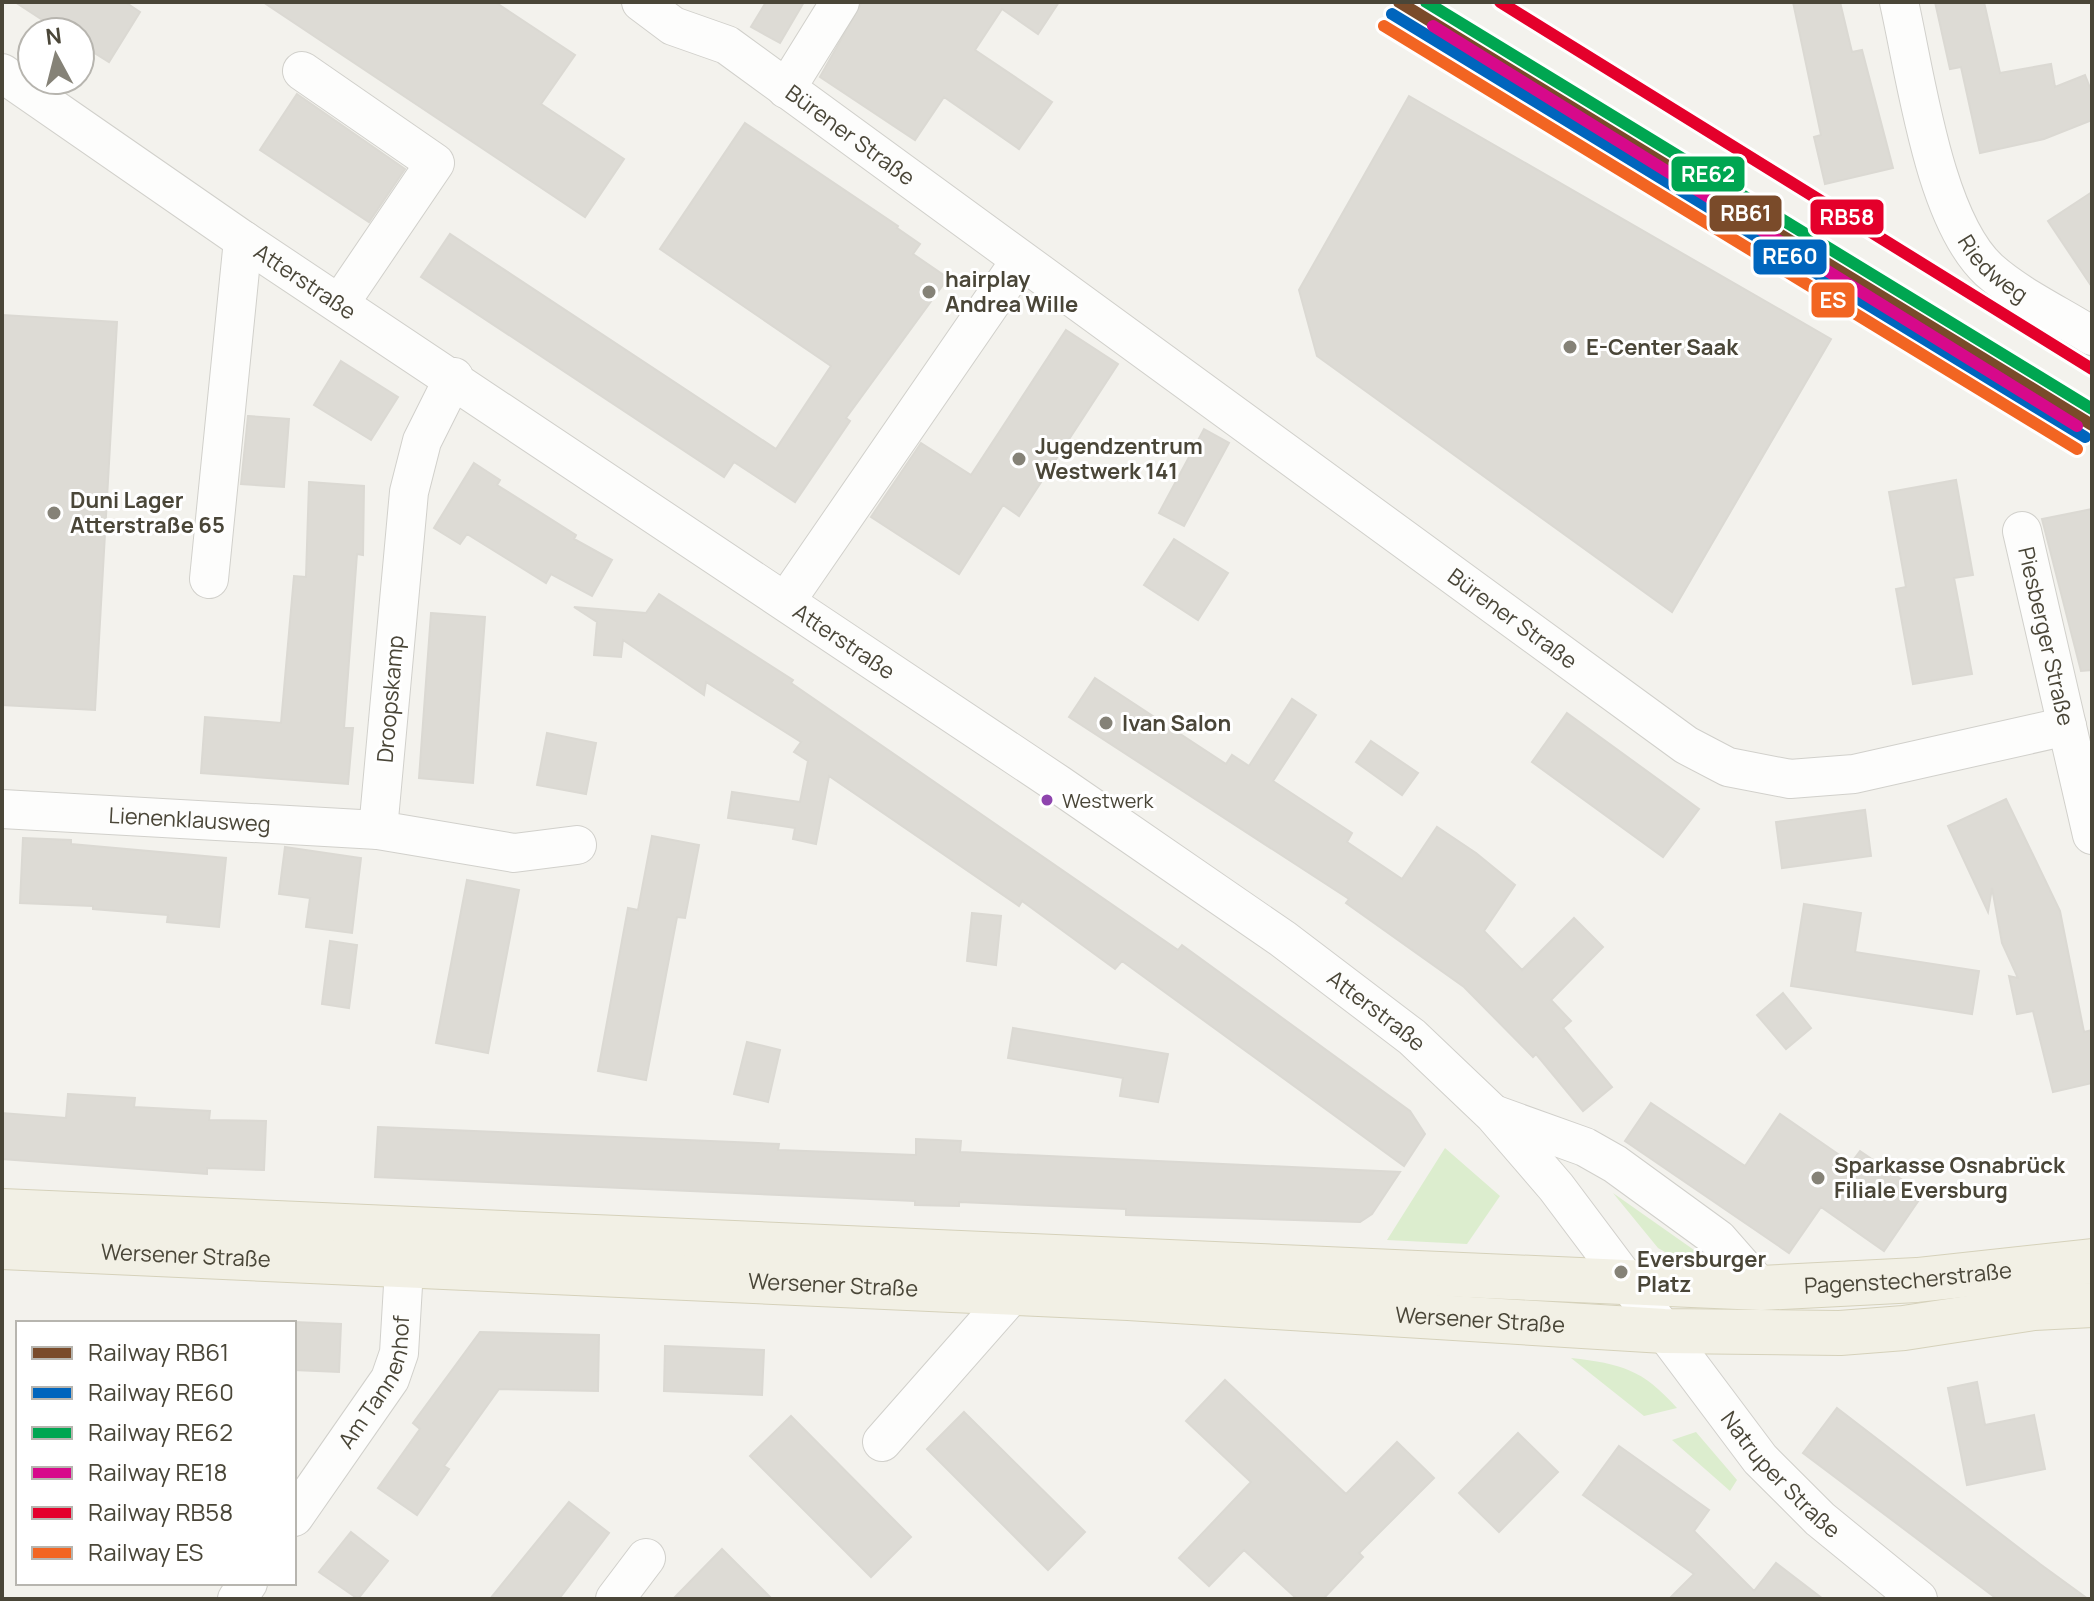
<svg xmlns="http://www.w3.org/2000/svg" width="2094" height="1601" font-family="Manrope,sans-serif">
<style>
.green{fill:#dcedce}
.building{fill:#dddbd5;stroke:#dbd9d3;stroke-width:2}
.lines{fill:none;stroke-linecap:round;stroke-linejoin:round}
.minor-casing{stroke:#d1d0cb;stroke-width:40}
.major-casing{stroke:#d5d1ba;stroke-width:46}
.minor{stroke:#fdfdfc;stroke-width:38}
.major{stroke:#f2f0e5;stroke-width:44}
.rail-1-casing{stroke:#fff;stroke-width:18}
.rail-2-casing{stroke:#fff;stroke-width:18}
.rail-3-casing{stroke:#fff;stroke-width:18}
.rail-4-casing{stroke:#fff;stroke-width:18}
.rail-5-casing{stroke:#fff;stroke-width:18}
.rail-6-casing{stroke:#fff;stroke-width:18}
.rail-1{stroke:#7a4b2a;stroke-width:12}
.rail-2{stroke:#0065bd;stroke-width:12}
.rail-3{stroke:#00a651;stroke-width:12}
.rail-4{stroke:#d7098b;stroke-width:12}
.rail-5{stroke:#e4002b;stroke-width:12}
.rail-6{stroke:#f26522;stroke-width:12}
.poi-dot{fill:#858277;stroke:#fff;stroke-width:3}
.bus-dot{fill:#8e44ad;stroke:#fff;stroke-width:3}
.labels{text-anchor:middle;stroke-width:6;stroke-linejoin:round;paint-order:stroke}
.bus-label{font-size:20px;fill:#4a4638;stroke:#fff;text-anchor:start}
.street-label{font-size:22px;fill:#4a4638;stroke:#fff}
.poi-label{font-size:22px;font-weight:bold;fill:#4a4638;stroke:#fff;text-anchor:start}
.line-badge{stroke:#fff;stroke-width:3}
.badge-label{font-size:22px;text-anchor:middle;font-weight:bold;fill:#fff}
</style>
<rect width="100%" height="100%" fill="#f3f2ed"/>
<!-- green -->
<path class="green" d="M1445,1148l55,48 -33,48 -80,-4z
M1613,1193l91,64 -32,-1 -14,-8z
M1571,1358c51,6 71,11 106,50l-33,8z
M1696,1432l41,48 -7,11 -58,-51z"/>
<!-- building -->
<path class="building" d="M15,2h110l15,10 -31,50 -29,-18v-12h-19z
M263,2h232l80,53 -34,49 83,55 -39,58z
M766,2h38l-24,41 -29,-16z
M862,2h197l-21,32 -36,-25 -27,41 77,52 -33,47 -75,-52 -29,43 -95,-63z
M1793,2h47l12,50 10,-2 31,118 -68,16 -11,-47 7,-2z
M1935,2h49l16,71 51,-9 4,23 30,-12 7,18v27l-48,19 -64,14 -19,-86 -11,2z
M297,94l108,75 -36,53 -109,-72z
M1409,96l422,243 -159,273 -355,-256 -18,-66z
M745,123l153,103 -1,2 23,16 -7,10 35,24 -102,140 4,3 -55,81 -61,-40 -10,15 -303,-200 29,-43 326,215 55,-83 -171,-117z
M2092,192v95l-44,-66z
M2,315l115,7 -22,388 -93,-5z
M1066,330l52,34 -99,152 -16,-11 -44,69 -88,-57 50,-74 50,32z
M341,361l57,36 -27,43 -57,-35z
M248,416l41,3 -5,68 -43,-3z
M1204,429l25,14 -45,83 -25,-13z
M474,463l26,17 -3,5 79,50 -2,4 38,21 -20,36 -41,-22 -5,9 -79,-49 -7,10 -26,-16z
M1956,480l17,95 -19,3 18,96 -59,10 -17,-95 10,-2 -17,-95z
M309,482l55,4 -1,69 -6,-1 -13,174h9l-5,56 -147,-11 4,-56 76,6 13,-147 12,1z
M2092,509v161l-11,1 -39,-152z
M1174,539l54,34 -30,47 -54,-35z
M659,594l134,86 -2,3 387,267 4,-5 228,166 15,23 -21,32 -282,-205 -7,8 -93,-68 -3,5 -190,-130 -13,68 -23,-5 2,-11 -67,-10 4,-26 68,10 8,-41 -14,-9 7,-10 -95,-60 -2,13 -81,-55 -2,17 -27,-2 3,-33 -23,-15 72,6z
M431,613l54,4 -12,166 -54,-5z
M1095,678l131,86 6,-9 17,11 43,-67 24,16 -43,66 79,52 -5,9 55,37 35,-52 39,26 39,32 -31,46 38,39 52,-52 29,29 -52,53 20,21 -8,7 49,59 -29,24 -47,-57 -3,3 -69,-70 -118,-84 3,-4 -280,-182z
M1567,713l132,96 -36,48 -131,-95z
M547,733l49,10 -10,51 -49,-9z
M1371,741l47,32 -16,22 -46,-33z
M2006,799l54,112 24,121 8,-2v53l-39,9 -20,-81 -16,3 -8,-38 9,2 -16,-35 -10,-55 -4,24 -40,-86z
M1865,810l6,46 -89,12 -6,-46z
M652,836l47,9 -14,73 -8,-1 -31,163 -48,-9 30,-163 10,2z
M23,838l48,2v4l155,14 -7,69 -52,-5 1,-7 -75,-6v-3l-73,-3z
M285,847l76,11 -9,75 -46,-6 4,-29 -31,-4z
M467,880l52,10 -31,163 -52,-10z
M1804,904l57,9 -6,39 124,19 -7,43 -181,-28z
M972,913l29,3 -5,49 -29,-4z
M330,941l27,4 -8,63 -27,-4z
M1783,993l28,35 -25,21 -29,-34z
M1013,1028l155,26 -10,48 -38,-6 3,-18 -115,-20z
M747,1042l33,8 -12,52 -34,-8z
M68,1094l67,4 -1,9 76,4 -1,9 57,1 -2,49 -57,-2v6l-205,-15v-46l64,5z
M1651,1103l94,63 35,-52 71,49 9,-12 63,43 -39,57 -63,-44 -32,46 -164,-112z
M378,1127l401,17 -1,6 138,5v-16l45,2 -1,11 440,20 -28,42 -12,8 -234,-7v-6l-167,-7v4l-44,-1v-4l-540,-24z
M294,1322l47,2 -2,48 -45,-2z
M480,1332l119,3 -1,56 -99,-2 -55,77 5,3 -32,46 -39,-27 42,-59 -7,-6z
M665,1346l99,4 -2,45 -98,-4z
M1225,1380l121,114 51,-52 37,36 -75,75 4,4 -40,42h-26l-53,-49 -35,36 -30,-28 72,-76 -65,-61z
M1977,1382l8,43 49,-10 11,54 -78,16 -19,-97z
M1837,1408l203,156 48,35h-91l-194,-146z
M964,1412l121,120 -37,38 -121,-121z
M791,1416l120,121 -40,40 -121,-121z
M1518,1433l40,39 -59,60 -40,-39z
M1619,1446l90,64 -15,21 60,60 22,-28 47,36h-154l25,-25 -111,-79z
M569,1502l40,31 -50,66h-69z
M351,1532l37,29 -30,38 -39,-27z
M722,1549l50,50h-99z"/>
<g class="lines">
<defs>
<g id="minor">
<path id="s1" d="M641,2l32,24 54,19 959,700 42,22 62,12 64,-5 213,-48"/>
<path id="s2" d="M1899,2c17,75 35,217 90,268 29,26 70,45 103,66"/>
<path d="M302,71l133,92 -95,140"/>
<path id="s3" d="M2,73l241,167 815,544 225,155 129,98 82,78 62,72 204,272 60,60 98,80"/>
<path d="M786,89l54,-87"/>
<path d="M454,377l-32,64 -13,51 -31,338 136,23 63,-8"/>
<path id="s4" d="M2022,531l70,304"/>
<path d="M209,579l34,-339"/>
<path d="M786,601l234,-340"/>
<path id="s5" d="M2,809l376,21"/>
<path d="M1496,1115l89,32 30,17 103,75 43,49"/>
<path d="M882,1442l132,-150"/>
<path id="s6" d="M294,1517l96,-138 9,-26 7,-118"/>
<path d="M237,1599l11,-16"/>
<path d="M615,1599l31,-41"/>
</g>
<g id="major">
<path id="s7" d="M2,1211l1759,77 156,-8 175,-19"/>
<path id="s8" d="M2,1247l1126,51 536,33 176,2 64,-5 130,-20 58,-3"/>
</g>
</defs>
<!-- minor casing -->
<use href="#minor" class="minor-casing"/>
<!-- major casing -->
<use href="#major" class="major-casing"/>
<!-- minor -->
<use href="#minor" class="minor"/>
<!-- major -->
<use href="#major" class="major"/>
<defs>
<path id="rail-1" d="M1399,2l693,423"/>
<path id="rail-2" d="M1392,14l693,423"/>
<path id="rail-3" d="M1426,2l666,407"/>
<path id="rail-4" d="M1433,26l644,400"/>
<path id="rail-5" d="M1500,2l592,367"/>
<path id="rail-6" d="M1384,26l693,423"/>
</defs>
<!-- rail-1 casing -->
<use href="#rail-1" class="rail-1-casing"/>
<!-- rail-2 casing -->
<use href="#rail-2" class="rail-2-casing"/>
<!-- rail-3 casing -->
<use href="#rail-3" class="rail-3-casing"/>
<!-- rail-4 casing -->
<use href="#rail-4" class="rail-4-casing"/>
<!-- rail-5 casing -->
<use href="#rail-5" class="rail-5-casing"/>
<!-- rail-6 casing -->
<use href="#rail-6" class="rail-6-casing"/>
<!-- rail-1 -->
<use href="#rail-1" class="rail-1"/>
<!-- rail-2 -->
<use href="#rail-2" class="rail-2"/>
<!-- rail-3 -->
<use href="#rail-3" class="rail-3"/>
<!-- rail-4 -->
<use href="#rail-4" class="rail-4"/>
<!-- rail-5 -->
<use href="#rail-5" class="rail-5"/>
<!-- rail-6 -->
<use href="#rail-6" class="rail-6"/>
</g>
<!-- markers -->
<g class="poi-dot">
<circle cx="929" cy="292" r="8"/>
<circle cx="1570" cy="347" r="8"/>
<circle cx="1019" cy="459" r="8"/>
<circle cx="54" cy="513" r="8"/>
<circle cx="1106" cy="723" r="8"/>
<circle cx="1818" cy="1178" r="8"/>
<circle cx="1621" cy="1272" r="8"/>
</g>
<circle class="bus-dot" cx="1047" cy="800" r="7"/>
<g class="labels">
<!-- bus labels -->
<g class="bus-label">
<text x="1062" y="808">Westwerk</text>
</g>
<!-- street labels -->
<g class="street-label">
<text dy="8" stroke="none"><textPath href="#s1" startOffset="250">Bürener Straße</textPath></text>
<text dy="8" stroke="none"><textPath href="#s2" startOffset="288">Riedweg</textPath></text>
<text dy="8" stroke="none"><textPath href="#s3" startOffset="368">Atterstraße</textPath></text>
<text dy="8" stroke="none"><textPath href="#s1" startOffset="1070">Bürener Straße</textPath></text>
<text dy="8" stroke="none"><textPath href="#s4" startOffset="108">Piesberger Straße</textPath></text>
<text dy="8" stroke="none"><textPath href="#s3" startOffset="1016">Atterstraße</textPath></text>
<text transform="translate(390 699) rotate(-85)" y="8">Droopskamp</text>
<text dy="8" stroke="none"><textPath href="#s5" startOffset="188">Lienenklausweg</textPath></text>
<text dy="8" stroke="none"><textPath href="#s3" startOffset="1664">Atterstraße</textPath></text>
<text dy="8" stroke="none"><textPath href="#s8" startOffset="184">Wersener Straße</textPath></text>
<text dy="8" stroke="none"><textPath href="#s7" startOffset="1908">Pagenstecherstraße</textPath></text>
<text dy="8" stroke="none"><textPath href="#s8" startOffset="832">Wersener Straße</textPath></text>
<text dy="8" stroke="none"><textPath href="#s8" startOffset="1480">Wersener Straße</textPath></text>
<text dy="8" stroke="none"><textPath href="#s6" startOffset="160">Am Tannenhof</textPath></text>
<text dy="8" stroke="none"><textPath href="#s3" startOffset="2282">Natruper Straße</textPath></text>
</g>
<!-- poi labels -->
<g class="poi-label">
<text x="945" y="287">hairplay<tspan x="945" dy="25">Andrea Wille</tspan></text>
<text x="1586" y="355">E-Center Saak</text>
<text x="1035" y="454">Jugendzentrum<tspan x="1035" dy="25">Westwerk 141</tspan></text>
<text x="70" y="508">Duni Lager<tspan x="70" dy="25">Atterstraße 65</tspan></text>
<text x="1122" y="731">Ivan Salon</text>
<text x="1834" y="1173">Sparkasse Osnabrück<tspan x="1834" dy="25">Filiale Eversburg</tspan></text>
<text x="1637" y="1267">Eversburger<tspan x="1637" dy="25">Platz</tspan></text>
</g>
</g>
<g class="line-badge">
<rect x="1670" y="155" width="76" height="38" rx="8" fill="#00a651"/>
<rect x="1708" y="194" width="75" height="39" rx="8" fill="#7a4b2a"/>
<rect x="1809" y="198" width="76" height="38" rx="8" fill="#e4002b"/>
<rect x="1752" y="238" width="76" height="38" rx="8" fill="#0065bd"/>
<rect x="1810" y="281" width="46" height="38" rx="8" fill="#f26522"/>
</g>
<g class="badge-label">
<text x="1708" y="182">RE62</text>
<text x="1746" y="221">RB61</text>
<text x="1847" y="225">RB58</text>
<text x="1790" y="264">RE60</text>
<text x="1833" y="308">ES</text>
</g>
<!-- border -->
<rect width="2094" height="1601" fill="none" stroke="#4a4638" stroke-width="8"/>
<!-- legend -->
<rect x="16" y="1321" width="280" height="264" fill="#ffffff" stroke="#b7b5af" stroke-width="2"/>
<rect x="32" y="1347" width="40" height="12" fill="#7a4b2a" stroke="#b7b5af" stroke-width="2"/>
<text x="88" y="1361" font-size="24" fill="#4a4638">Railway RB61</text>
<rect x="32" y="1387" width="40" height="12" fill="#0065bd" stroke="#b7b5af" stroke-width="2"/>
<text x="88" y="1401" font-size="24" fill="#4a4638">Railway RE60</text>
<rect x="32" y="1427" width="40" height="12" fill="#00a651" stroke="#b7b5af" stroke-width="2"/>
<text x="88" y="1441" font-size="24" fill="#4a4638">Railway RE62</text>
<rect x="32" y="1467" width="40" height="12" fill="#d7098b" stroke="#b7b5af" stroke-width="2"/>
<text x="88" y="1481" font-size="24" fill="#4a4638">Railway RE18</text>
<rect x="32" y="1507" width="40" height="12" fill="#e4002b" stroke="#b7b5af" stroke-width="2"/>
<text x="88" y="1521" font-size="24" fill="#4a4638">Railway RB58</text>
<rect x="32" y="1547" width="40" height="12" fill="#f26522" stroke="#b7b5af" stroke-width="2"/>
<text x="88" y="1561" font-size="24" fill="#4a4638">Railway ES</text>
<!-- north arrow -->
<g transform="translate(56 56) rotate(353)"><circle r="38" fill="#ffffff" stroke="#b7b5af" stroke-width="2"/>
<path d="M0-6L14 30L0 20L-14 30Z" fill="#858277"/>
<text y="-12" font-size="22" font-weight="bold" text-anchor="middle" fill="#4a4638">N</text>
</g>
</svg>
